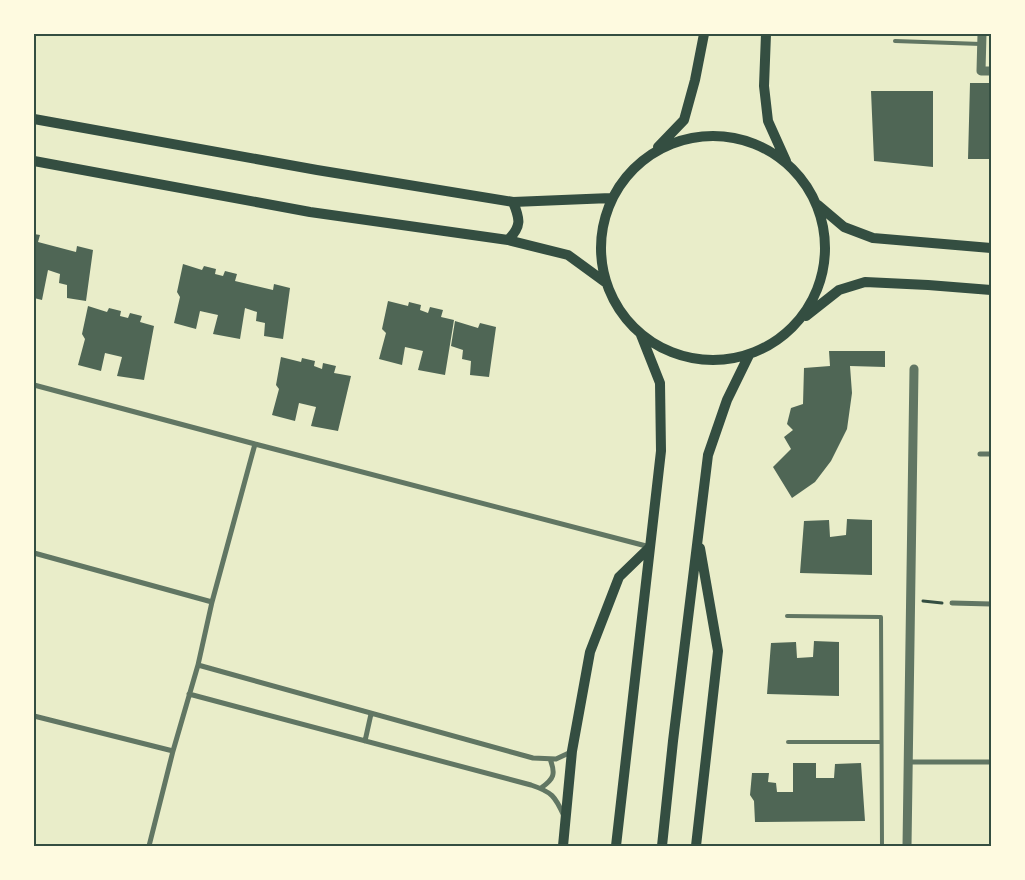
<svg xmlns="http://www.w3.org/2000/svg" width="1025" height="880" font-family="'Asap Condensed',sans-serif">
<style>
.building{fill:#4f6655}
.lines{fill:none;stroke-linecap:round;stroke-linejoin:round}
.path{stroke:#344e41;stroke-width:3}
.service{stroke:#617663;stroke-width:4}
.minor{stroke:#617663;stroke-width:5}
.tertiary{stroke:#617663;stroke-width:9}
.secondary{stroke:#344e41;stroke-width:10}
.neatline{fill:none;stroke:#344e41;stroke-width:2}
</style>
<rect width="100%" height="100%" fill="#e9edc9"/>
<!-- building -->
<path class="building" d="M970,83h21v76h-23z
M871,91h62v76l-59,-6z
M34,234l6,1 -2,7 38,10 1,-6 16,4 -7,51 -19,-3v-13l-8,-2 1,-9 -12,-4 -6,30 -8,-2z
M183,264l19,6 2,-4 12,3 -1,5 8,2 2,-5 12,3 -2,7 38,9 1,-6 16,4 -7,51 -19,-3 1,-13 -9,-2 1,-9 -12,-4 -5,31 -27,-5 5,-19 -18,-4 -4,18 -22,-6 6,-26 -3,-5z
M388,301l20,5 1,-4 12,3 -1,5 8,3 2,-6 13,3 -2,7 13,3 -9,55 -27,-5 5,-19 -18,-4 -3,18 -23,-6 7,-26 -4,-4z
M88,306l19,6 2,-4 12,3 -1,5 8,2 2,-5 12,3 -2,6 14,4 -10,54 -27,-4 5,-19 -17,-4 -4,18 -23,-6 7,-26 -3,-5z
M455,321l23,7 2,-5 16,4 -7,50 -19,-2 1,-14 -9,-2 1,-9 -12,-4z
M829,351h56v16l-35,-1 2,27 -5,36 -16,32 -16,21 -23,16 -19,-31 18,-18 -7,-12 9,-7 -6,-6 4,-16 12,-4 1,-36 26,-2z
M281,357l20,5 1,-4 13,3 -1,5 8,3 1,-6 13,3 -2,7 17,3 -13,55 -27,-5 5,-19 -17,-4 -4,18 -23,-6 7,-26 -3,-4z
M847,519l25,1v55l-72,-2 4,-52 25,-1 1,17 16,-2z
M814,641l25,1v54l-72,-2 4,-51 25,-1 1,16 16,-1z
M793,763h23v15h18l1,-14 26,-1 4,58 -110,1 -1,-21 -4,-6 2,-22h17l-1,9 8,1 1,9h16z"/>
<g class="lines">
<!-- path -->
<path class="path" d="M923,601l19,2"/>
<!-- service -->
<path class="service" d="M895,41l86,3
M787,616l94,1 1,229
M788,742h93"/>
<!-- minor -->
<path class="minor" d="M34,385l221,59 395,103
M980,454h11
M34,553l178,49
M952,603l39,1
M198,665l335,93 23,1 15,-7
M189,694l342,91c21,7 24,11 33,31
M34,716l139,35
M365,741l6,-27
M909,762h82
M541,788c13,-9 15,-14 9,-29
M149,846l24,-95 25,-86 14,-63 43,-158"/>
<!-- tertiary -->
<path class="tertiary" d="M982,34l-1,37h10
M907,846l7,-477"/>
<!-- secondary -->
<path class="secondary" d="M766,34l-2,52 4,35 18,40
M34,119l283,51 196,32 98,-4
M601 248a112 112 0 1 1 224 0a112 112 0 1 1-224 0Z
M658,147l26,-27 11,-40 9,-46
M34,161l276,51 198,28 60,15 37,27
M818,205l26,22 29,11 118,10
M508,240c14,-14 12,-21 5,-38
M806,316l33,-26 26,-8 63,3 63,5
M563,846l9,-95 18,-99 29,-75 31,-30
M616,846l45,-395 -1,-68 -19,-48
M662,846l11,-105 35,-286 19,-55 22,-45
M696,846l22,-195 -18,-103"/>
</g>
<!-- border -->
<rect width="1025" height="880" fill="none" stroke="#fefae0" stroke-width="70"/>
<rect x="35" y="35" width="955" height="810" class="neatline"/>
</svg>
